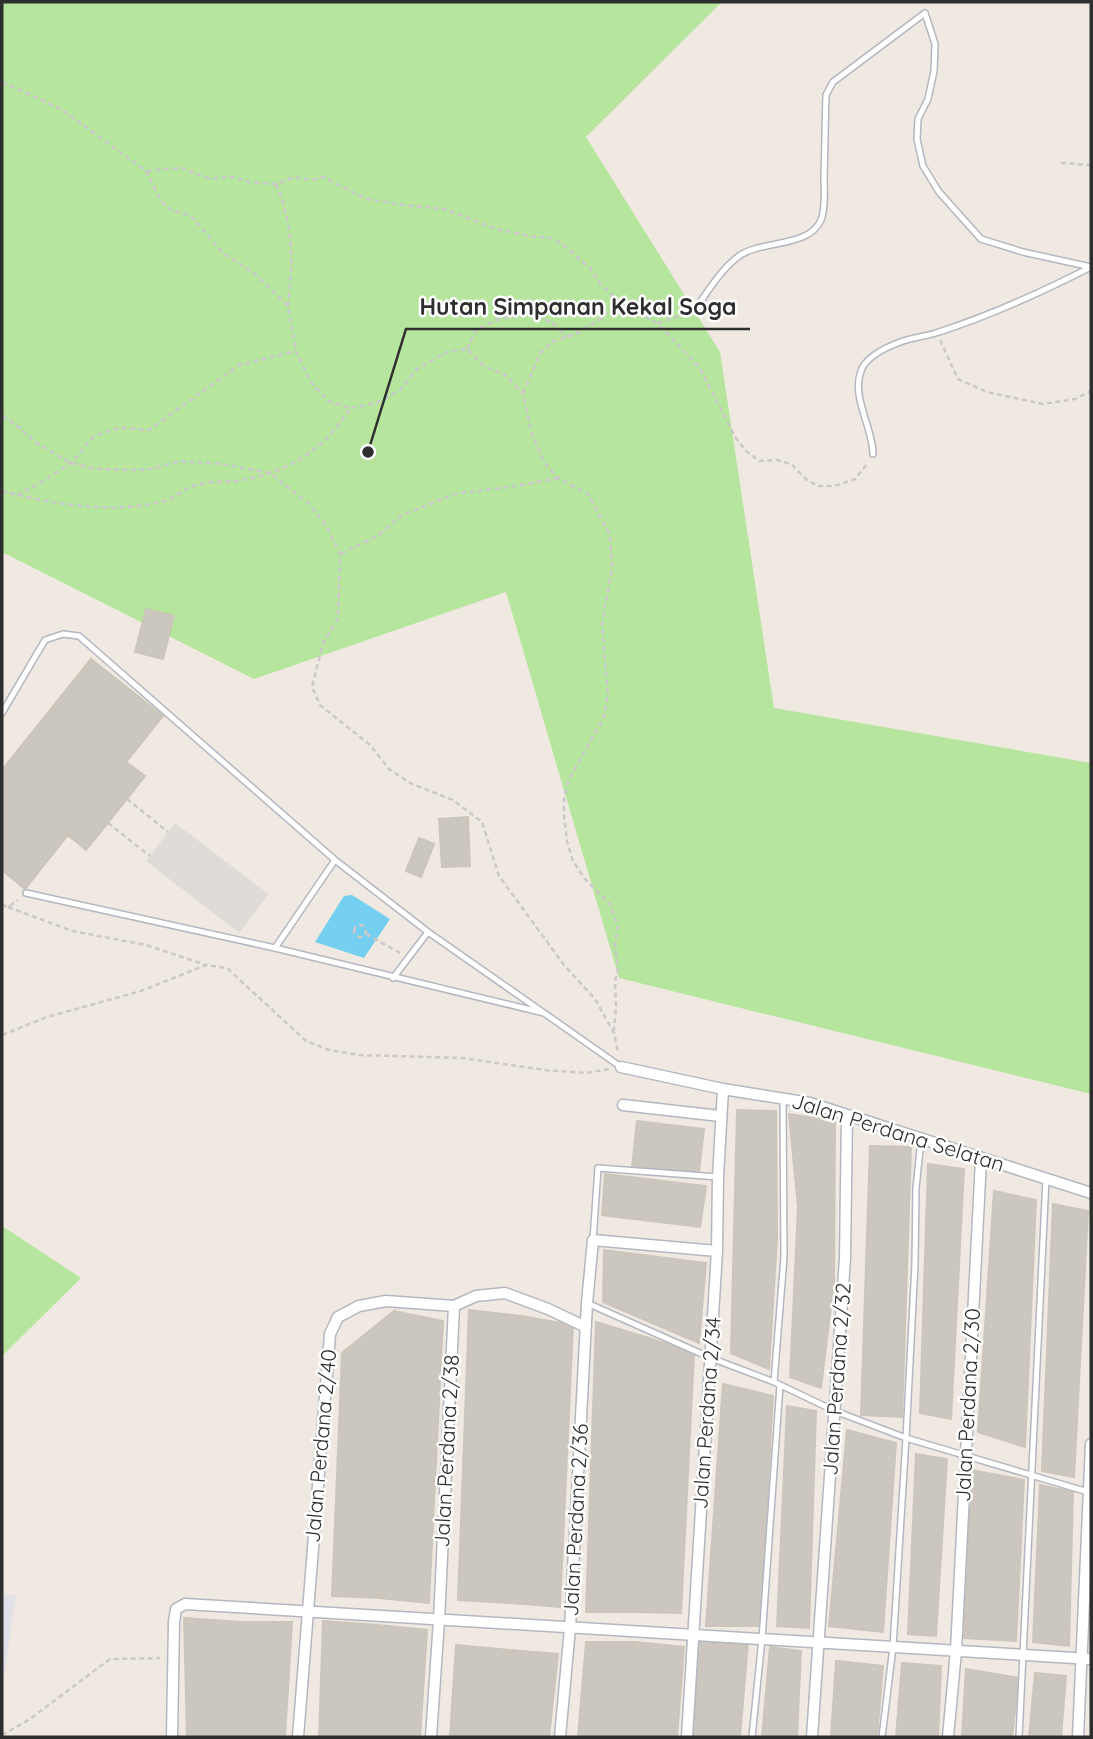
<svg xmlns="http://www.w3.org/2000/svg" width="1093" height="1739" font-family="Quicksand,sans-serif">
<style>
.industrial{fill:#e3e1e8}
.green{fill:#b6e59e}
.plaza{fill:#dfdcd8}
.water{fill:#75cff0}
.building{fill:#cbc7bf;stroke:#cbc5ba;stroke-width:2}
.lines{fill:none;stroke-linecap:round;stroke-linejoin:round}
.service-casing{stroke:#b4b7c1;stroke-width:8}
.minor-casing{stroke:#b4b7c1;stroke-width:13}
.path{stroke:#c9c9c9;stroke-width:2.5;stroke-dasharray:5 3.5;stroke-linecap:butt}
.service{stroke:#fff;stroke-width:5}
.minor{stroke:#fff;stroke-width:10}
.labels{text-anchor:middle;stroke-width:5;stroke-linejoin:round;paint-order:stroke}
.street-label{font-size:21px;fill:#2e2e2e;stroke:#fff}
.leader{fill:none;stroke:#2e2e2e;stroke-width:2.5}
.callout-dot{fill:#2e2e2e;stroke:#fff;stroke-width:2.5}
.callout-label{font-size:23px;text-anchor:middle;font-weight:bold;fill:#2e2e2e;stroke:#fff;stroke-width:5;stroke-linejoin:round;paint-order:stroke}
</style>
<rect width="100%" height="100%" fill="#efe9e1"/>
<!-- industrial -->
<path class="industrial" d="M2,1593l14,3 -14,93z"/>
<!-- green -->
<path class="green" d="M2,2h720l-136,135 134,215 54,356 317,55v331l-472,-116 -113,-386 -252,87 -252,-127z
M2,1226l79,52 -79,78z"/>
<!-- plaza -->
<path class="plaza" d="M175,823l94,71 -30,39 -93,-72z"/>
<!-- water -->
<path class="water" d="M352,895l38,24 -26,39 -49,-16 29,-46z"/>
<!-- building -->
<path class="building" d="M146,609l28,7 -11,43 -28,-7z
M91,659l72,57 -37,46 19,14 -18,23 -41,51 -18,-15 -43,54 -23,-19v-100z
M468,817l2,49 -28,1 -3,-48z
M419,838l15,6 -13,33 -15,-6z
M737,1110l39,1 1,127 -8,131 -38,-16z
M789,1114l46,7 -1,160 -13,107 -31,-11 8,-170z
M637,1121l67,8 -5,43 -67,-4z
M870,1146l41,1 -9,270 -41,-2z
M928,1164l36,5 -13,250 -31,-6z
M605,1174l101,12 -6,41 -98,-12z
M994,1191l42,9 -11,247 -47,-15z
M1053,1204l35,7 -14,266 -32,-6z
M604,1250l102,13 -7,80 -96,-41z
M469,1310l52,6 -10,287 -53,-3z
M394,1311l49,10 -14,282 -49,-5z
M394,1311l-14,287 -48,-2 10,-243z
M521,1316l52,9 -13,282 -49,-4z
M596,1322l53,16 -14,274h-49z
M649,1338l45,15 -13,260 -46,-1z
M723,1384l50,12 -13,230h-54z
M787,1406l29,5 -7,217 -32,-2z
M847,1430l49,13 -13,189 -54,-6z
M916,1454l31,5 -11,177 -28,-2z
M972,1470l52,10 -8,161 -52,-3z
M1040,1485l33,7 -4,154 -36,-4z
M184,1618l56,4 -3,115h-50z
M323,1621l55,4 -7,112h-52z
M240,1622h52l-7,115h-48z
M378,1625l49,5 -7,107h-49z
M586,1642h48l-7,95h-49z
M634,1642l50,5 -7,90h-50z
M699,1642l49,1 -8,94h-48z
M456,1645l53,5 -7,87h-52z
M770,1647l31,4 -4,86h-35z
M509,1650l49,4 -9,83h-47z
M836,1661l47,5 -6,71h-46z
M902,1663l39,3 -3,71h-42z
M966,1669l53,9 -7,59h-50z
M1035,1673l31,3 -5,61h-32z"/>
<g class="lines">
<defs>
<path id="service" d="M701,301c11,-16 22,-33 38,-45 22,-16 70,-8 82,-36 5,-13 3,-30 3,-43 1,-27 1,-55 2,-82l7,-13 92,-69 10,31 -1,27 -6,28 -10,20 -1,20 6,27 16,26 42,47 42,13 68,15
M873,454c0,-26 -22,-57 -12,-83 5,-15 28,-25 42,-30 12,-4 25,-5 36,-9 53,-17 103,-40 152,-65
M2,713l43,-73 18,-6 16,2 256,224 93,72 116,81
M26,893l249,55 269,65 77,54
M275,948l60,-88
M393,978l35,-46
M593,1240l5,-72 120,9
M587,1303l124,55 63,24 61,29 71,27 182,54
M774,1382l10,-125 -1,-158
M752,1737l10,-98 18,-254
M882,1737l11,-90 13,-209 9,-174 1,-76 5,-48
M1019,1737l27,-558"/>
<path id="minor" d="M621,1067l102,22 87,14 281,90
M623,1105l97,11
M172,1737l2,-115 2,-13 9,-5 906,55
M298,1737l32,-403 8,-17 21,-11 27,-5 68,5 22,-10 29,-3 43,16 38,18
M431,1737l8,-117 15,-314
M560,1737l10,-109 17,-325 6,-63 124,11
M687,1737l30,-486 1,-74 5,-88
M812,1737l33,-479 2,-143
M948,1737l8,-86 25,-492
M1078,1737l13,-293"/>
</defs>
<!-- service casing -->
<use href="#service" class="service-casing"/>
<!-- minor casing -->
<use href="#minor" class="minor-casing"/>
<!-- path -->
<path class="path" d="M2,82l59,27 85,62 15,30 10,9 20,6 32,37 31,20 34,33 8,45 14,30 18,20 22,7 26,-5 24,-13 17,-21 32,-18 18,-2 18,18 19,7 19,19 8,38 13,31 14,16 30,16 22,41 2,33 -10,56 6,71 -5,24 -34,60 -5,20v16l3,26 6,20 12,18 25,25 8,23 -3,15 3,27 -3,12 1,25 -2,24
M1061,163l30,2
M147,171l35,-3 28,11 23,-2 17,5 26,2 18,-7 17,3 12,-3 43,22 38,6 40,4 53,20 37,8 17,1 11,6 28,24 11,17 17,16 39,22 43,45 35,69 11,14 13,10 18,-1 14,4 16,16 11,6h16l21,-7 13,-16
M276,184c18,43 17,76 12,122
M658,323l29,-10 6,-5
M940,340l18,39 29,13 56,12 32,-5 16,-8
M467,349l9,-19 25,-12 30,-3 21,7 14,15
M523,393l18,-41 13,-11 22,-7 26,-16 16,-17
M2,416l13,8 20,18 36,21 26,6 40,1 14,-1 29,-8 42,3 48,9 39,31 17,21 14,29 -2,65 -15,24 -11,44 8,18 50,40 20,25 22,14 41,16 29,22 17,54 65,89 31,34 19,34 4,19
M2,491c50,13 108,23 159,11 14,-3 25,-16 39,-18 12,-3 25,-2 37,-3 50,-8 87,-30 113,-73
M17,495l28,-15 26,-17 23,-27 25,-8 30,2 90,-65 57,-14
M341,554l38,-19 23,-20 53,-21 61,-8 42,-8
M127,799l41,33
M108,823l42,33
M2,905l6,2 10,-7
M8,907l64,24 74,14 60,20
M354 931a6 6 0 1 1 12 0a6 6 0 1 1-12 0Z
M366,934l34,19
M2,1035l45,-18 94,-26 65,-26 21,3 79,73 23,9 30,5 104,3 81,12 42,3 23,-4
M2,1735l28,-16 80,-60 50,-1"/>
<!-- service -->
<use href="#service" class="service"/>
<!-- minor -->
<use href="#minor" class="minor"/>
</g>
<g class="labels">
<!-- street labels -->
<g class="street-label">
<text transform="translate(898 1133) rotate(17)" y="7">Jalan Perdana Selatan</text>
<text transform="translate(837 1379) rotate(-86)" y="7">Jalan Perdana 2/32</text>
<text transform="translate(968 1405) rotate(-87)" y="7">Jalan Perdana 2/30</text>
<text transform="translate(707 1413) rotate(-86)" y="7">Jalan Perdana 2/34</text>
<text transform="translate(321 1446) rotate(-85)" y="7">Jalan Perdana 2/40</text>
<text transform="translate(447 1451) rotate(-87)" y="7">Jalan Perdana 2/38</text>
<text transform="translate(576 1520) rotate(-87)" y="7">Jalan Perdana 2/36</text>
</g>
</g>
<!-- callouts -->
<path class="leader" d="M368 452L406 329H750"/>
<circle class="callout-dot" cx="368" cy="452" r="7"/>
<g class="callout-label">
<text x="578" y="315">Hutan Simpanan Kekal Soga</text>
</g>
<!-- border -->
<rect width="1093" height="1739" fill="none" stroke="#2e2e2e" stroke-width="7"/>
</svg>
